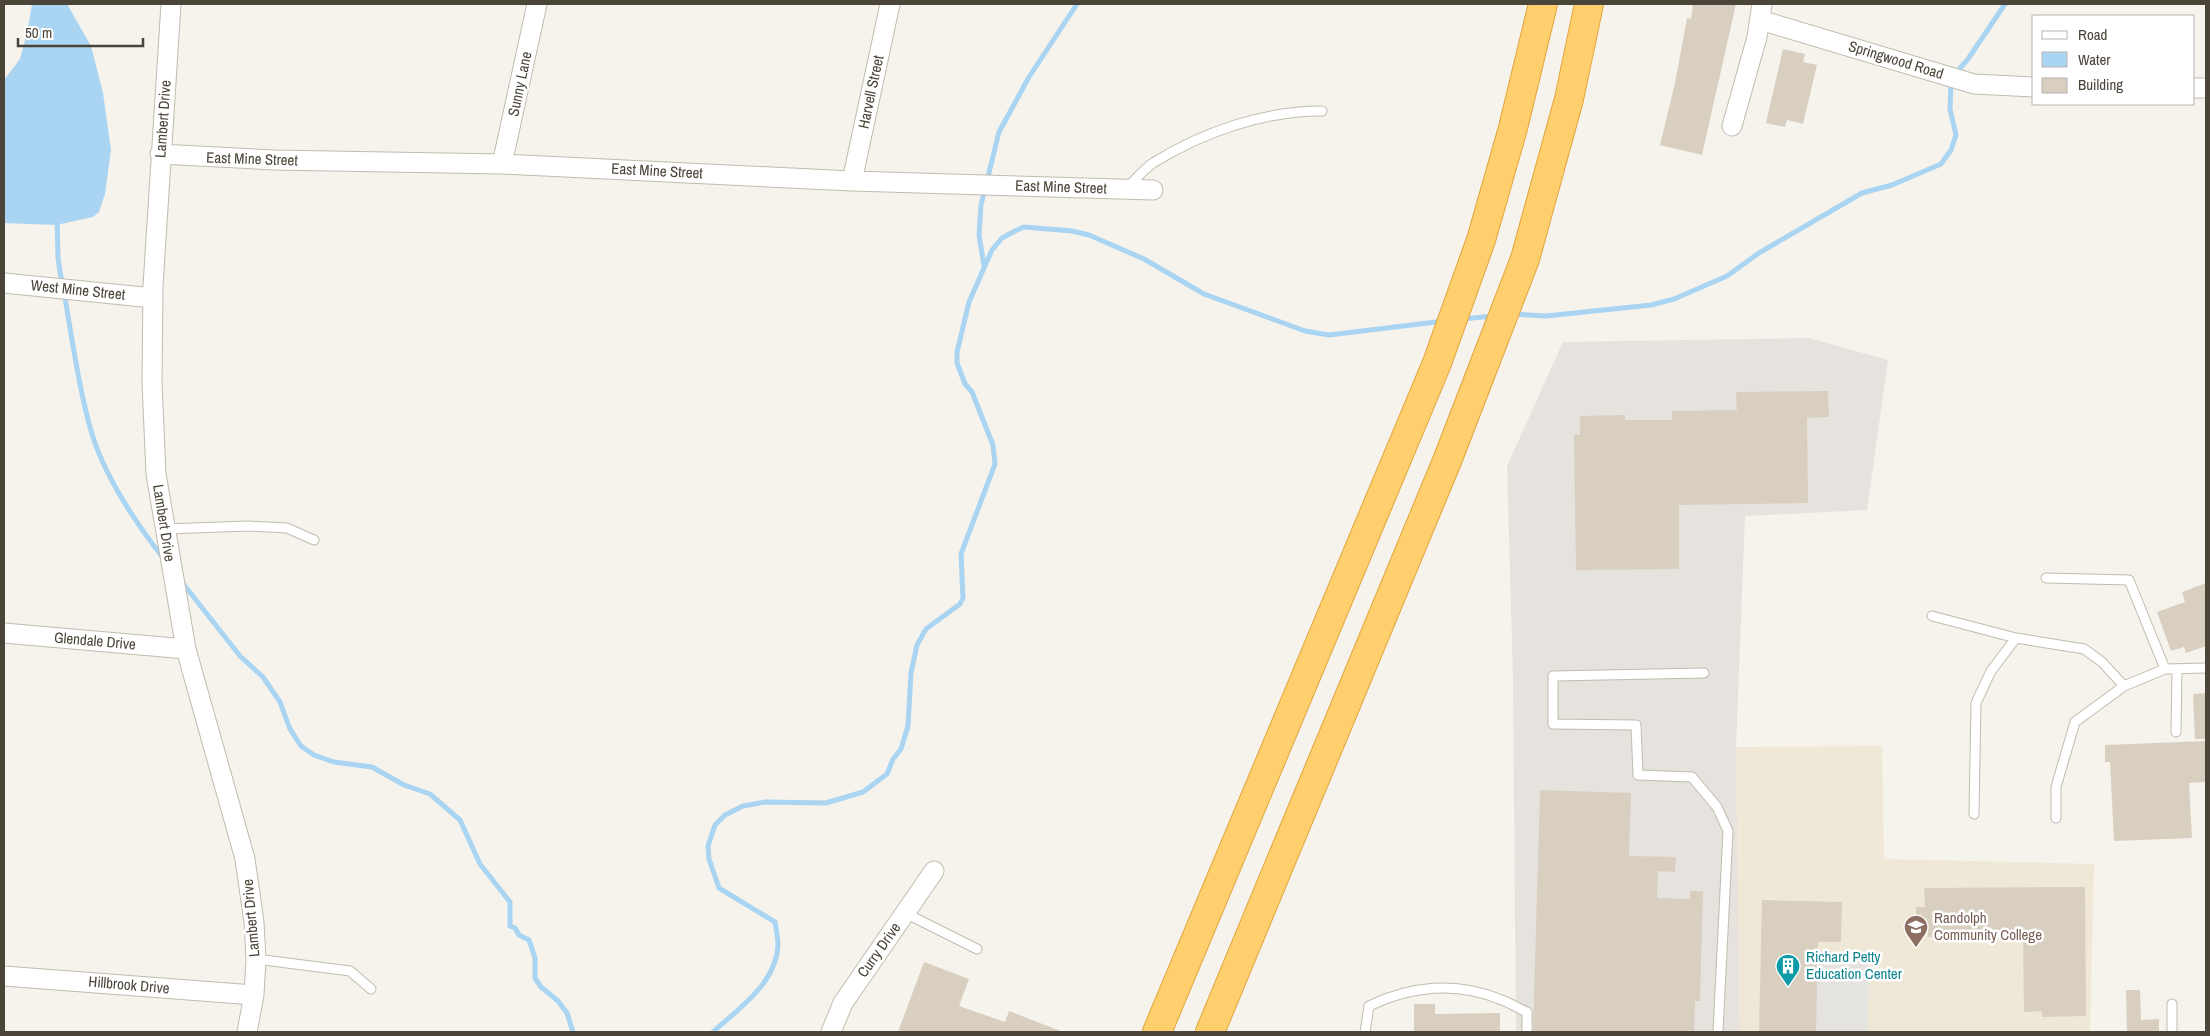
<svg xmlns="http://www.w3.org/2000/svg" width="2210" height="1036" font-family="'Archivo Narrow',sans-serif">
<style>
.industrial{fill:#e6e2dd}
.education{fill:#efe8d6}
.parking{fill:#e5e3e0}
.water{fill:#a9d4f2}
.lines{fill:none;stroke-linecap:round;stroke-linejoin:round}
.stream{stroke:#a9d4f2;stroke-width:5}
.building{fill:#d8cfc1}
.service-casing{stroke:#c2bbae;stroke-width:11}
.minor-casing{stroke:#c2bbae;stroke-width:21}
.motorway-casing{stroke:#e0a43c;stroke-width:30}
.service{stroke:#fff;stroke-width:9}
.minor{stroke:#fff;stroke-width:19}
.motorway{stroke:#ffcf6e;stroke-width:28}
.labels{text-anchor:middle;stroke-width:5;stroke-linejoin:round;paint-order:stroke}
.street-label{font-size:15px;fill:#4b4439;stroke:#fff}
.education-label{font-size:15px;fill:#785e54;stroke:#fff;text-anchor:start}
.culture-label{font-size:15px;fill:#0d838f;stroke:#fff;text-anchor:start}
</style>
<rect width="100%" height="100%" fill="#f6f3ec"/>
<!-- industrial -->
<path class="industrial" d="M1809,338l79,22 -21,150 -122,6 -9,231 4,285h-224l-3,-354 -6,-212 56,-124z"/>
<!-- education -->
<path class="education" d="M1882,746l2,113 210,5 -4,168h-350l-4,-285z"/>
<!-- parking -->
<path class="parking" d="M1806,951l63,1 -1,80h-63z"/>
<!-- water -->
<path class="water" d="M32,4h35l24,42 12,47 8,57 -6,44 -6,18 -6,5 -37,8 -52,-2v-143l16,-21 7,-26z"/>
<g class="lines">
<!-- stream -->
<path class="stream" d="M1955,74l13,-15 37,-55
M57,218l1,40 4,26
M984,266l-5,-31 2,-30 18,-73 30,-55 48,-73
M64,292c8,46 15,98 28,142 14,45 43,88 72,125
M1512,314l34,2 105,-11 23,-6 53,-23 32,-23 103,-60 30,-8 49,-21 10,-14 5,-15 -6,-26 1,-27
M1462,319l31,-3
M181,581l59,75 23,21 17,25 10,27 11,17 13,9 20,7 38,5 32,18 26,9 30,26 20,44 30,38v24l5,2 4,7 10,5 6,18v20l6,9 17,14 9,12 6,19
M713,1032c26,-24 63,-48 65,-87 0,-8 -2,-16 -3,-23l-56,-34 -10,-29 -1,-13 7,-21 10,-10 18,-9 22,-4 61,1 37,-11 24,-18 6,-15 8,-10 7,-23 3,-53 6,-28 9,-16 34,-25 3,-6 -2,-44 34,-90 -2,-19 -21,-53 -7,-8 -8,-21v-11l12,-50 23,-52 10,-12 13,-7 9,-4 48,4 17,4 55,24 60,35 101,37 24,4 115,-14"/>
</g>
<!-- building -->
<path class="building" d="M1693,4h43l-34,151 -42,-10 15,-62 12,-65 4,1z
M1783,49l22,5 -2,8 14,3 -14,59 -16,-4 -2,7 -19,-4z
M1828,391l1,26 -22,1 1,85 -129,2v64l-103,1 -2,-135h6v-19l45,-1v5h47v-9l65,-1 -1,-18z
M2206,583v63l-20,7 -2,-6 -13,4 -14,-39 28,-10 -3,-10z
M2206,693v46h-11l-2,-45z
M2206,741v41l-17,1 3,55 -78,3 -4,-79h-5v-17z
M1540,790l91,3 -2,63 47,1 -1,15 -17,-1 -1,27 33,1v-8h13l-3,110h-5l-1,31h-161z
M2085,887l1,129 -44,1v-6l-18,1 -1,-76 -95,1v-9h-12v-21h9l-1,-19z
M1762,900l80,2 -1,40h-23l-2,90h-57z
M924,962l45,17 -10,27 46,16 4,-11 54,21h-165z
M2126,990h14l1,30 18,-1v13h-32z
M1414,1004h21v10l65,-1v19h-86z"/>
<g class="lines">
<defs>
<path id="service" d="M1128,187c8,-8 16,-18 25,-24 50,-31 110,-52 169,-52
M165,529l83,-3 39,2 27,12
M2046,578l83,2 36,89
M1932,616l84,22 68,11 18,13 22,24
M1704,673l-151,3v48l83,1 2,50 54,2 25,30 11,24 -10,201
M2176,732l1,-63
M1974,814l2,-111 15,-32 25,-33
M2056,818v-31l19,-65 49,-36 41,-17 41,-1
M905,913l72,36
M256,959l94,12 21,18
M2172,1004v28
M1365,1032l4,-26c41,-20 87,-25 130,-7 10,3 18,9 28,13v20"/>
<path id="minor" d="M171,4l-18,282 -1,97 4,91 30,175 59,210 9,63 2,37 -2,36 -7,37
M1760,20l214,64 60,3
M2194,88h12
M1732,126l25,-89 5,-33
M160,154l114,6 228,4 350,17 301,9
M502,164l35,-160
M852,181l38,-177
M4,283l149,15
M4,633l182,16
M4,976l250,19
M831,1032l12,-29 91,-132"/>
<path id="motorway" d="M1157,1032l280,-669 44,-123 32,-112 30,-124
M1210,1032l237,-571 78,-202 44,-160 20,-95"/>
</defs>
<!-- service casing -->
<use href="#service" class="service-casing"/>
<!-- minor casing -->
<use href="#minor" class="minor-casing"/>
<!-- motorway casing -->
<use href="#motorway" class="motorway-casing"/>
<!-- service -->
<use href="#service" class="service"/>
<!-- minor -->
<use href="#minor" class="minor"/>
<!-- motorway -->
<use href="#motorway" class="motorway"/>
</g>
<!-- icons -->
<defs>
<symbol id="university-pin" viewBox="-11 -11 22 30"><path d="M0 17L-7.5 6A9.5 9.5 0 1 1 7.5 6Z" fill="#8d6e63" stroke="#fff"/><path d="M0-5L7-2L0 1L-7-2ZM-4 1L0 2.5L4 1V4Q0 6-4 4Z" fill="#fff"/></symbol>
<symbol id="building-pin" viewBox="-11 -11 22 30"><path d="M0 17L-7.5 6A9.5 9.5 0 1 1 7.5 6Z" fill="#0f9aa8" stroke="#fff"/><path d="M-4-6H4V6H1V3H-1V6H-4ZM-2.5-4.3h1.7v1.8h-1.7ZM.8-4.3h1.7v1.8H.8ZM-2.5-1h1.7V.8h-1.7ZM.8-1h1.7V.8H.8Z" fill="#fff"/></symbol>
</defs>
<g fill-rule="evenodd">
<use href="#university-pin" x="1902" y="913" width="28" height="38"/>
<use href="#building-pin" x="1774" y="952" width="28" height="38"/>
</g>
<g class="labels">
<!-- street labels -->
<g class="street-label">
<text transform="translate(1896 60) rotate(17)" y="5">Springwood Road</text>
<text transform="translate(520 84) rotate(-78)" y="5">Sunny Lane</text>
<text transform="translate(871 92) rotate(-78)" y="5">Harvell Street</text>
<text transform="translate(163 119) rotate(-86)" y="5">Lambert Drive</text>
<text transform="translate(252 159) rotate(2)" y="5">East Mine Street</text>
<text transform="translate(657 171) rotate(3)" y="5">East Mine Street</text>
<text transform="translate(1061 187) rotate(2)" y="5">East Mine Street</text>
<text transform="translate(78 290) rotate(6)" y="5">West Mine Street</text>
<text transform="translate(164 523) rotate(81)" y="5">Lambert Drive</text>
<text transform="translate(95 641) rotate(5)" y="5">Glendale Drive</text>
<text transform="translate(251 918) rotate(-95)" y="5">Lambert Drive</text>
<text transform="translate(879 950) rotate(-55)" y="5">Curry Drive</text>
<text transform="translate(129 985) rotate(5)" y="5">Hillbrook Drive</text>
</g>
<!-- education labels -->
<g class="education-label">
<text x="1934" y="923">Randolph<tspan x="1934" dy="17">Community College</tspan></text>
</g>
<!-- culture labels -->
<g class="culture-label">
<text x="1806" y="962">Richard Petty<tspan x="1806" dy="17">Education Center</tspan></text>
</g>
</g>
<!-- border -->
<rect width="2210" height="1036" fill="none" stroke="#4b4439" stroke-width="10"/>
<!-- legend -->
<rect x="2032" y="15" width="162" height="90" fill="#ffffff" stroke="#b7b4b0"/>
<rect x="2042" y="31" width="25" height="8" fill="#ffffff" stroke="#b7b4b0"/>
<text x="2078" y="40" font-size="15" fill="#4b4439">Road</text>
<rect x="2042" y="52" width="25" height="15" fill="#a9d4f2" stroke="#b7b4b0"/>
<text x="2078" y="65" font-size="15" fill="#4b4439">Water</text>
<rect x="2042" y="78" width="25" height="15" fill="#d8cfc1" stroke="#b7b4b0"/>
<text x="2078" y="90" font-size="15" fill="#4b4439">Building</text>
<!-- scale -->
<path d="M18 38v8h125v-8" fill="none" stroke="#4b4439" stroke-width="2.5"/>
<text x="25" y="38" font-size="15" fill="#4b4439" stroke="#ffffff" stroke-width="4" paint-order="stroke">50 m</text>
</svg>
